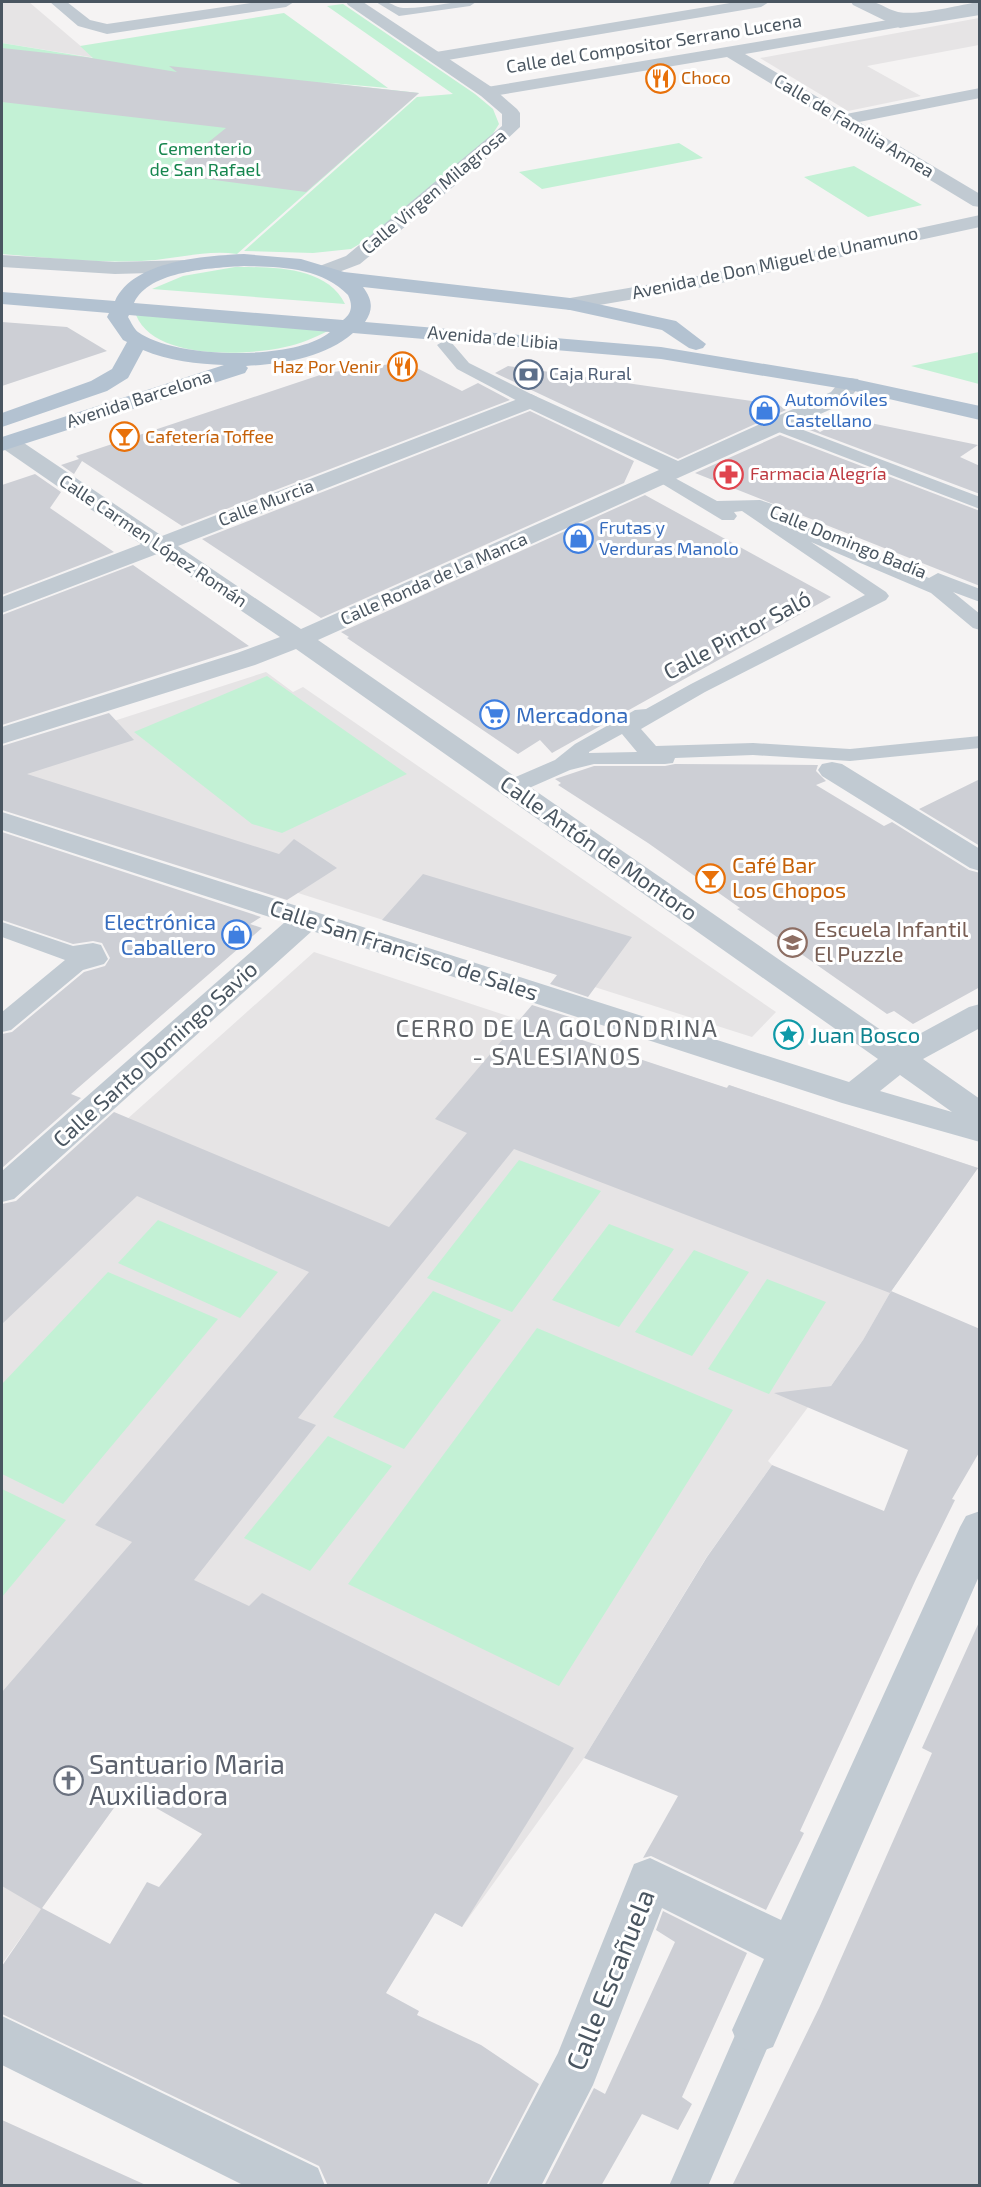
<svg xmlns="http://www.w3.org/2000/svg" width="981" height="2187" font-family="'Exo 2',sans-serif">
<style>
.education{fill:#e6e4e5}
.green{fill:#c3f1d5}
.building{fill:#cdcfd5;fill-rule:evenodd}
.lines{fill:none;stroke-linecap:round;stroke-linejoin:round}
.pedestrian{fill:#c1cad2;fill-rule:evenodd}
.minor{fill:#c1cad2;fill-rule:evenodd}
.tertiary{fill:#c1cad2;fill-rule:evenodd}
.primary{fill:#b3c2d1;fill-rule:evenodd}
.labels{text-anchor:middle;stroke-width:6;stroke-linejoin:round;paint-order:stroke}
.far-street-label{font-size:18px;fill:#4a5661;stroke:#fff}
.far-food-label{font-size:18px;fill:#c56008;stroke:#fff;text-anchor:start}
.far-park-label{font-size:18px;fill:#17864f;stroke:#fff}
.far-service-label{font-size:18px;fill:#4e5e75;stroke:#fff;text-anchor:start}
.far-shop-label{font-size:18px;fill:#366cbe;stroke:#fff;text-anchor:start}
.far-health-label{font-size:18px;fill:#be3a42;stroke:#fff;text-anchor:start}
.street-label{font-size:22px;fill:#4a5661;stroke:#fff}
.shop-label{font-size:22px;fill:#366cbe;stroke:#fff;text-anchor:start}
.food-label{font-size:22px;fill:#c56008;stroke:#fff;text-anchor:start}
.education-label{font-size:22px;fill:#785e54;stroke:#fff;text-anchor:start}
.culture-label{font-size:22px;fill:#0d838f;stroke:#fff;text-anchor:start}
.neighbourhood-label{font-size:24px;letter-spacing:1.5px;fill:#5f6368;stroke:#fff}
.near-worship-label{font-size:27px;fill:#5b616d;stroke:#fff;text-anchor:start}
.near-street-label{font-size:27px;fill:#4a5661;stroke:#fff}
</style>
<rect width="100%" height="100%" fill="#f5f3f3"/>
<!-- education -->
<path class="education" d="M2,2h27l61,52 12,5 -100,-16z
M979,18v27l-112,21 54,30 -73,15 -88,-53z
M266,672l27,20 10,-5 473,325 -24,25 -750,-238v-42z
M314,952l412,136 3,-3 249,83 -87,123 -28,49 -32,46 -8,1 -55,74 4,4 -66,93 -122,200 -122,169 -196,-105 -140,-31 -124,173v-733z"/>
<!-- green -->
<path class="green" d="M343,4l132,90 18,15 6,15 -10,16 -114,95 -24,14 -38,4 -69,-2 173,-154 36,-3 -126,-88z
M284,13l104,75 -69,-6 100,11 -182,161c-31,-5 -64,6 -96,7 -47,2 -93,-3 -139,-7v-211l91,15 -13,-12z
M679,143l24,15 -161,31 -23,-17z
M854,166l68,39 -54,12 -64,-40z
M235,267c36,0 92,-1 110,37l-193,-15 31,-13z
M136,315l192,16c-14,7 -28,13 -43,16 -40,9 -131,13 -149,-32z
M979,352v32l-68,-18z
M267,676l140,98 -125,59 -30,-9 -118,-92z
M519,1160l82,31 -89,121 -85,-34z
M158,1220l120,52 -38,46 -122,-55z
M609,1224l65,25 -55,78 -67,-27z
M694,1250l55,22 -57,84 -57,-24z
M108,1272l110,47 -155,185 -61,-30v-90z
M767,1279l59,23 -57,92 -61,-25z
M433,1291l68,29 -97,129 -71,-32z
M537,1328l196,82 -174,276 -211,-102z
M328,1436l64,30 -82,105 -66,-33z
M2,1489l64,31 -64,77z"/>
<!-- building -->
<path class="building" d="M2,48l83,9 92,15 -8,-6 250,27 -113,99 -137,-18 57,-46 -224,-26z
M2,322l65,5 40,24 -105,35z
M405,362l57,29 16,-8 32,17 -328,126 -100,-65 -8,13 -13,-9 18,-6 -3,-3 250,-83z
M508,366l271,39 7,5 -108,49 -183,-86z
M530,411l104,50 -10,22 -303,135 -119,-79z
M846,418l132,27 -18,12 20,9v28l-181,-68 7,-3 14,9z
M780,435l200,76v75l-285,-113z
M35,474l26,18 -11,16 64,44 -112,43v-110z
M645,495l186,102 -279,156 -12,-13 -22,14 -171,-116 2,-1 -8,-5z
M133,565l116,81 -247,79v-110z
M109,713l25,27 -107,34 252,80 15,-15 43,29 -50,32 -285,-90v-64z
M675,764l143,1 -2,6 10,10 -10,4 68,41 8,-4 77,48 11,3v114l-67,37 -19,-13 -7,3 -150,-105 3,-1 -92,-65 -90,-58 3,-2 -6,-4 39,-13h71z
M980,779v67l-61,-37z
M2,832l259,85 -11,7 12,4 -191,166 10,4 -79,70v-134l10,-2 72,-60 21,-6 5,-8 -8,-15 -9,-2 -20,3 -71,-24z
M423,874l209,63 -44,60 -38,-13 7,-9 -175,-55z
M532,1005l41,13 -12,15 166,55 2,-3 249,83 -88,125 -376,-144 -216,269 18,7 -122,155 55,26 13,-13 312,155 -112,179 -27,-14 -49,80 33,18 -2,4 64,30 58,39 -53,102h-158l-9,-20 -317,-152v-48l39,-57 -39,-23v-194l130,-150 -37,-17 214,-253 -172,-76 -135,128v-120l14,-3 98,-89 275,115 78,-94 -32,-14zM126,1791l76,43 -43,53 -12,-5 -37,62 -68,-36z
M891,1291l89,38v122l-28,48 3,1 -39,79 -116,252 4,2 -38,77 -115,-54 -8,2 35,-62 -94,-38 123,-201 65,-92 112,46 24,-61 -134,-57 57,-7 32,-46z
M980,1620v566h-248l88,-180 112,-253 -10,-5z
M663,1911l84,42 -65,144 10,7 -14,26 -36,-16 -41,72h-57l50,-98 11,6 70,-152 -19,-12z
M2,2120l146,66h-146z"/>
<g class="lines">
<!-- pedestrian -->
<path class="pedestrian" d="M376,2c15,-2 17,5 27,6 25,1 48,-8 73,-6l-6,4 -71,10z
M862,2c17,-2 21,6 36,10 22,4 59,-7 81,-10l1,7c-37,6 -88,23 -118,-7z
M445,340l6,2 18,21 68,34 2,4 -2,4h-12l-68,-36 -20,-24z
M777,420l203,77v12l-209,-80 -3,-4 3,-4z
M662,471l55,30 43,-1 12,4 3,4 -3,4 157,66 9,-5 42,16v13l-27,-10 27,22v16l-7,-2 -42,-35 -120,-51 75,50 3,4 -3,4 -181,92 -64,37 15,17 97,-3 97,6 130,-13v12l-130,13 -97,-6 -78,3 -2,5 -8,1h-71l-24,6 -50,22 -8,2 -8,-2 -3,-5 3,-5 51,-22 20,-16 60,-34 11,-1 45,-25 174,-89 -123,-84 -8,1 3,4 -3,4h-12l-66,-40 -3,-4 3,-4zM622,734l15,18 -48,1v-1z
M2,922l71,24 20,-3 8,2 7,14 -4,5 -21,6 -72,60 -9,2v-20l63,-52 -63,-23z
M756,2012l13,5 6,13 -67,156h-39l74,-169z"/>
<!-- minor -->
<path class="minor" d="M50,2h17l23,18 17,4 151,-22h36l-8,5 -179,27 -29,-8z
M736,2h33l-8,5 -325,55 -8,-5 8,-5z
M900,18l6,2 2,3 -2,3 -161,28 101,60 134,-26v10l-121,24 121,72v13l-7,-1 -246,-149 -240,40 -8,-5 8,-5z
M980,215v12l-287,62 -123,21 -7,-2 -3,-4 3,-4 7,-2 123,-21z
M2,255l113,7 72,-2 7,2 3,4 -3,4 -7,2 -72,2 -113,-7z
M850,378l8,1 3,5 -14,18 -529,238 583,404 68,-37 11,-3v24l-57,31 57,40v43l-138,-39 -530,-172 -298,268 -12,3v-31l283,-249 -283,-92v-18l847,270 29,-23 -582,-410 -41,16 -253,79v-17l235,-74 43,-16 -123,-83 -155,59v-16l139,-53 -139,-96v-11h13l147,99 369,-142 147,67 153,-69 11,-13zM530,409l129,61 -358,159 -123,-83zM900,1075l52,37 -72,-21z
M832,762l10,2 138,85v22l-10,-3 -148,-92 -4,-6 4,-6z
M980,1511v63l-207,473 -17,6 -17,-6 -7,-17 32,-71 -102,-51 -69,177 -52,101h-53l70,-133 76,-189 16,-6 131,62 179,-393 6,-11z
M2,2016l316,152 7,18h-80l-243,-121z"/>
<!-- tertiary -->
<path class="tertiary" d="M346,2h17l130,86 24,21 3,4v14l-43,40 -117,97 -29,11h-14l-3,-4 3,-4 29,-11 156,-130v-12l-21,-18 -133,-91z
M851,2h18l33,16 78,-13v10l-80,13 -47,-23z"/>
<!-- primary -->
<path class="primary" d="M244,254l57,5 43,13 226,26 106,23 30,23 -3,4 -7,2 -7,-2 -27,-18 -92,-20 -207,-23c9,12 11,22 2,35l296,25 189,31 130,28v14l-130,-30 -189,-31 -308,-26c-29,25 -70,31 -107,33l2,2 -3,5 -243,78v-14l222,-72c-26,-1 -56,-4 -81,-15l-15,28 -21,13 -105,36v-14l89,-32 21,-12 15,-27 -4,-2 -16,-23 2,-4 -107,-9v-12l113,9c19,-41 89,-45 129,-47zM244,266c36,1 77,1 104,29 5,10 4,18 -5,25l-209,-17c15,-33 79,-35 110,-37zM129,315l201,17c-34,29 -155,27 -192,0 -4,-3 -7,-10 -10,-15z"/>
</g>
<!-- icons -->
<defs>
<symbol id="restaurant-ring" viewBox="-11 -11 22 22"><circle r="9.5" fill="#fff" stroke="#e8710a" stroke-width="1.5"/><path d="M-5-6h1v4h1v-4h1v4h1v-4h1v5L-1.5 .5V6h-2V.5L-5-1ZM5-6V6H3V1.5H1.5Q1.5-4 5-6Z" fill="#e8710a"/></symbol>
<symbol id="bank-ring" viewBox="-11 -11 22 22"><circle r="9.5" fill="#fff" stroke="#5c6f8a" stroke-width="1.5"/><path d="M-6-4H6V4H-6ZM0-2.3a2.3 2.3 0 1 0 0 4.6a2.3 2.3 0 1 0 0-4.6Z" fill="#5c6f8a"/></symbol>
<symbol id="shop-ring" viewBox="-11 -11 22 22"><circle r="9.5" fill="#fff" stroke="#3f7fe0" stroke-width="1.5"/><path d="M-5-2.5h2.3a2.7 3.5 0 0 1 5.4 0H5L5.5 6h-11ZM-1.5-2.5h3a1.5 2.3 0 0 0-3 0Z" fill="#3f7fe0"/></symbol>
<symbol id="bar-ring" viewBox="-11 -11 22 22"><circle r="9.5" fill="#fff" stroke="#e8710a" stroke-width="1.5"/><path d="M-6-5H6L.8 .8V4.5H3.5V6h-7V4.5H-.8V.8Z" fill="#e8710a"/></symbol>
<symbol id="pharmacy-ring" viewBox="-11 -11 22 22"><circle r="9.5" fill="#fff" stroke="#e0444e" stroke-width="1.5"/><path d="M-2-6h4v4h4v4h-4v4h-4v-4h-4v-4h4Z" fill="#e0444e"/></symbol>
<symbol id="supermarket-ring" viewBox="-11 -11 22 22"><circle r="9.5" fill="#fff" stroke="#3f7fe0" stroke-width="1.5"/><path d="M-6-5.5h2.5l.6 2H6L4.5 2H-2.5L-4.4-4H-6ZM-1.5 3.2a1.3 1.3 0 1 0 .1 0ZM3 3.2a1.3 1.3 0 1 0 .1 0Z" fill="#3f7fe0"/></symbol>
<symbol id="school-ring" viewBox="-11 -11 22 22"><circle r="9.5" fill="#fff" stroke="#8d6e63" stroke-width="1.5"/><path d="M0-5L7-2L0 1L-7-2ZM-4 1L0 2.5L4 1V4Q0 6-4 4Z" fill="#8d6e63"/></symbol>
<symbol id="sight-ring" viewBox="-11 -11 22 22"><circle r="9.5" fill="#fff" stroke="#0f9aa8" stroke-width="1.5"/><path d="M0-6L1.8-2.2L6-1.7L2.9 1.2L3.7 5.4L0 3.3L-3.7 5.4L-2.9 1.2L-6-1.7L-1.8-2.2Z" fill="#0f9aa8"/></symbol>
<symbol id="church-ring" viewBox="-11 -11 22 22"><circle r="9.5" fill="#fff" stroke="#6b7280" stroke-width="1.5"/><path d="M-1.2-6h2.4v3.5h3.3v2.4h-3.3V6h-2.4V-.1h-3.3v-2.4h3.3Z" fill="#6b7280"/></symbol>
</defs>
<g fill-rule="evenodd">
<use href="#restaurant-ring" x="644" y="62" width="33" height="33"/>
<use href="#restaurant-ring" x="386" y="350" width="33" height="33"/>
<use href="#bank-ring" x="512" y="358" width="33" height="33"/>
<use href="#shop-ring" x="748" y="394" width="33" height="33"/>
<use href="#bar-ring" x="108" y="420" width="33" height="33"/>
<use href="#pharmacy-ring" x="712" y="458" width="33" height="33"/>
<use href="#shop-ring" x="562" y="522" width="33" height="33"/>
<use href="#supermarket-ring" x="478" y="698" width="33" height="33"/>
<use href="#bar-ring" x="694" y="862" width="33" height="33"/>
<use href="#shop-ring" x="220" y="918" width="33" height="33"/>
<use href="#school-ring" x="776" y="926" width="33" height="33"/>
<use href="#sight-ring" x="772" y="1018" width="33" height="33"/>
<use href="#church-ring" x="52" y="1764" width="33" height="33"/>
</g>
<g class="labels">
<!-- far-street labels -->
<g class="far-street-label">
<text transform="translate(654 44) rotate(-9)" y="6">Calle del Compositor Serrano Lucena</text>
<text transform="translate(854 126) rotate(31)" y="6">Calle de Familia Annea</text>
<text transform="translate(434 192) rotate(-40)" y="6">Calle Virgen Milagrosa</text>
<text transform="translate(775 263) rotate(-12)" y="6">Avenida de Don Miguel de Unamuno</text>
<text transform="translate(493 338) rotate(5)" y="6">Avenida de Libia</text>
<text transform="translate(139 399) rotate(-18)" y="6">Avenida Barcelona</text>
<text transform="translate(266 503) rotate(-21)" y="6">Calle Murcia</text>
<text transform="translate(153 541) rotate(34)" y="6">Calle Carmen López Román</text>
<text transform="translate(848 542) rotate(22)" y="6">Calle Domingo Badía</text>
<text transform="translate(434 579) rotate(-24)" y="6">Calle Ronda de La Manca</text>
</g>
<!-- far-food labels -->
<g class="far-food-label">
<text x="681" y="84">Choco</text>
<text x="381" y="373" text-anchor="end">Haz Por Venir</text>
<text x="145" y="443">Cafetería Toffee</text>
</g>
<!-- far-park labels -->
<g class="far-park-label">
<text x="205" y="155">Cementerio<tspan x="205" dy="21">de San Rafael</tspan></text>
</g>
<!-- far-service labels -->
<g class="far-service-label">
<text x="549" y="380">Caja Rural</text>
</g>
<!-- far-shop labels -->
<g class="far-shop-label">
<text x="785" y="406">Automóviles<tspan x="785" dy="21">Castellano</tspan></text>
<text x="599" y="534">Frutas y<tspan x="599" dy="21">Verduras Manolo</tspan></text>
</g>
<!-- far-health labels -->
<g class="far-health-label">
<text x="750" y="480">Farmacia Alegría</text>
</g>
<!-- street labels -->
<g class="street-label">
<text transform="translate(737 635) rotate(-28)" y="8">Calle Pintor Saló</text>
<text transform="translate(599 848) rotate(35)" y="8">Calle Antón de Montoro</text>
<text transform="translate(404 950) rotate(18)" y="8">Calle San Francisco de Sales</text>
<text transform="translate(155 1054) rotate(-42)" y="8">Calle Santo Domingo Savio</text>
</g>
<!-- shop labels -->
<g class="shop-label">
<text x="516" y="723">Mercadona</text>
<text x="216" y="930" text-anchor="end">Electrónica<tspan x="216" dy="25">Caballero</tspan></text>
</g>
<!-- food labels -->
<g class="food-label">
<text x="732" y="873">Café Bar<tspan x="732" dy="25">Los Chopos</tspan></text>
</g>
<!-- education labels -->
<g class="education-label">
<text x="814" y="937">Escuela Infantil<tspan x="814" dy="25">El Puzzle</tspan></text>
</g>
<!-- culture labels -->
<g class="culture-label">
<text x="810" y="1043">Juan Bosco</text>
</g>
<!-- neighbourhood labels -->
<g class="neighbourhood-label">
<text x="557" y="1037">CERRO DE LA GOLONDRINA<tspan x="557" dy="28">- SALESIANOS</tspan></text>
</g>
<!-- near-worship labels -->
<g class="near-worship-label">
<text x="89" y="1774">Santuario Maria<tspan x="89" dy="31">Auxiliadora</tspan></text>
</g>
<!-- near-street labels -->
<g class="near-street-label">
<text transform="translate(611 1980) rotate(-68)" y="9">Calle Escañuela</text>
</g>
</g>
<!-- border -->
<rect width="981" height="2187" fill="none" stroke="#4a5661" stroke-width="6"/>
</svg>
